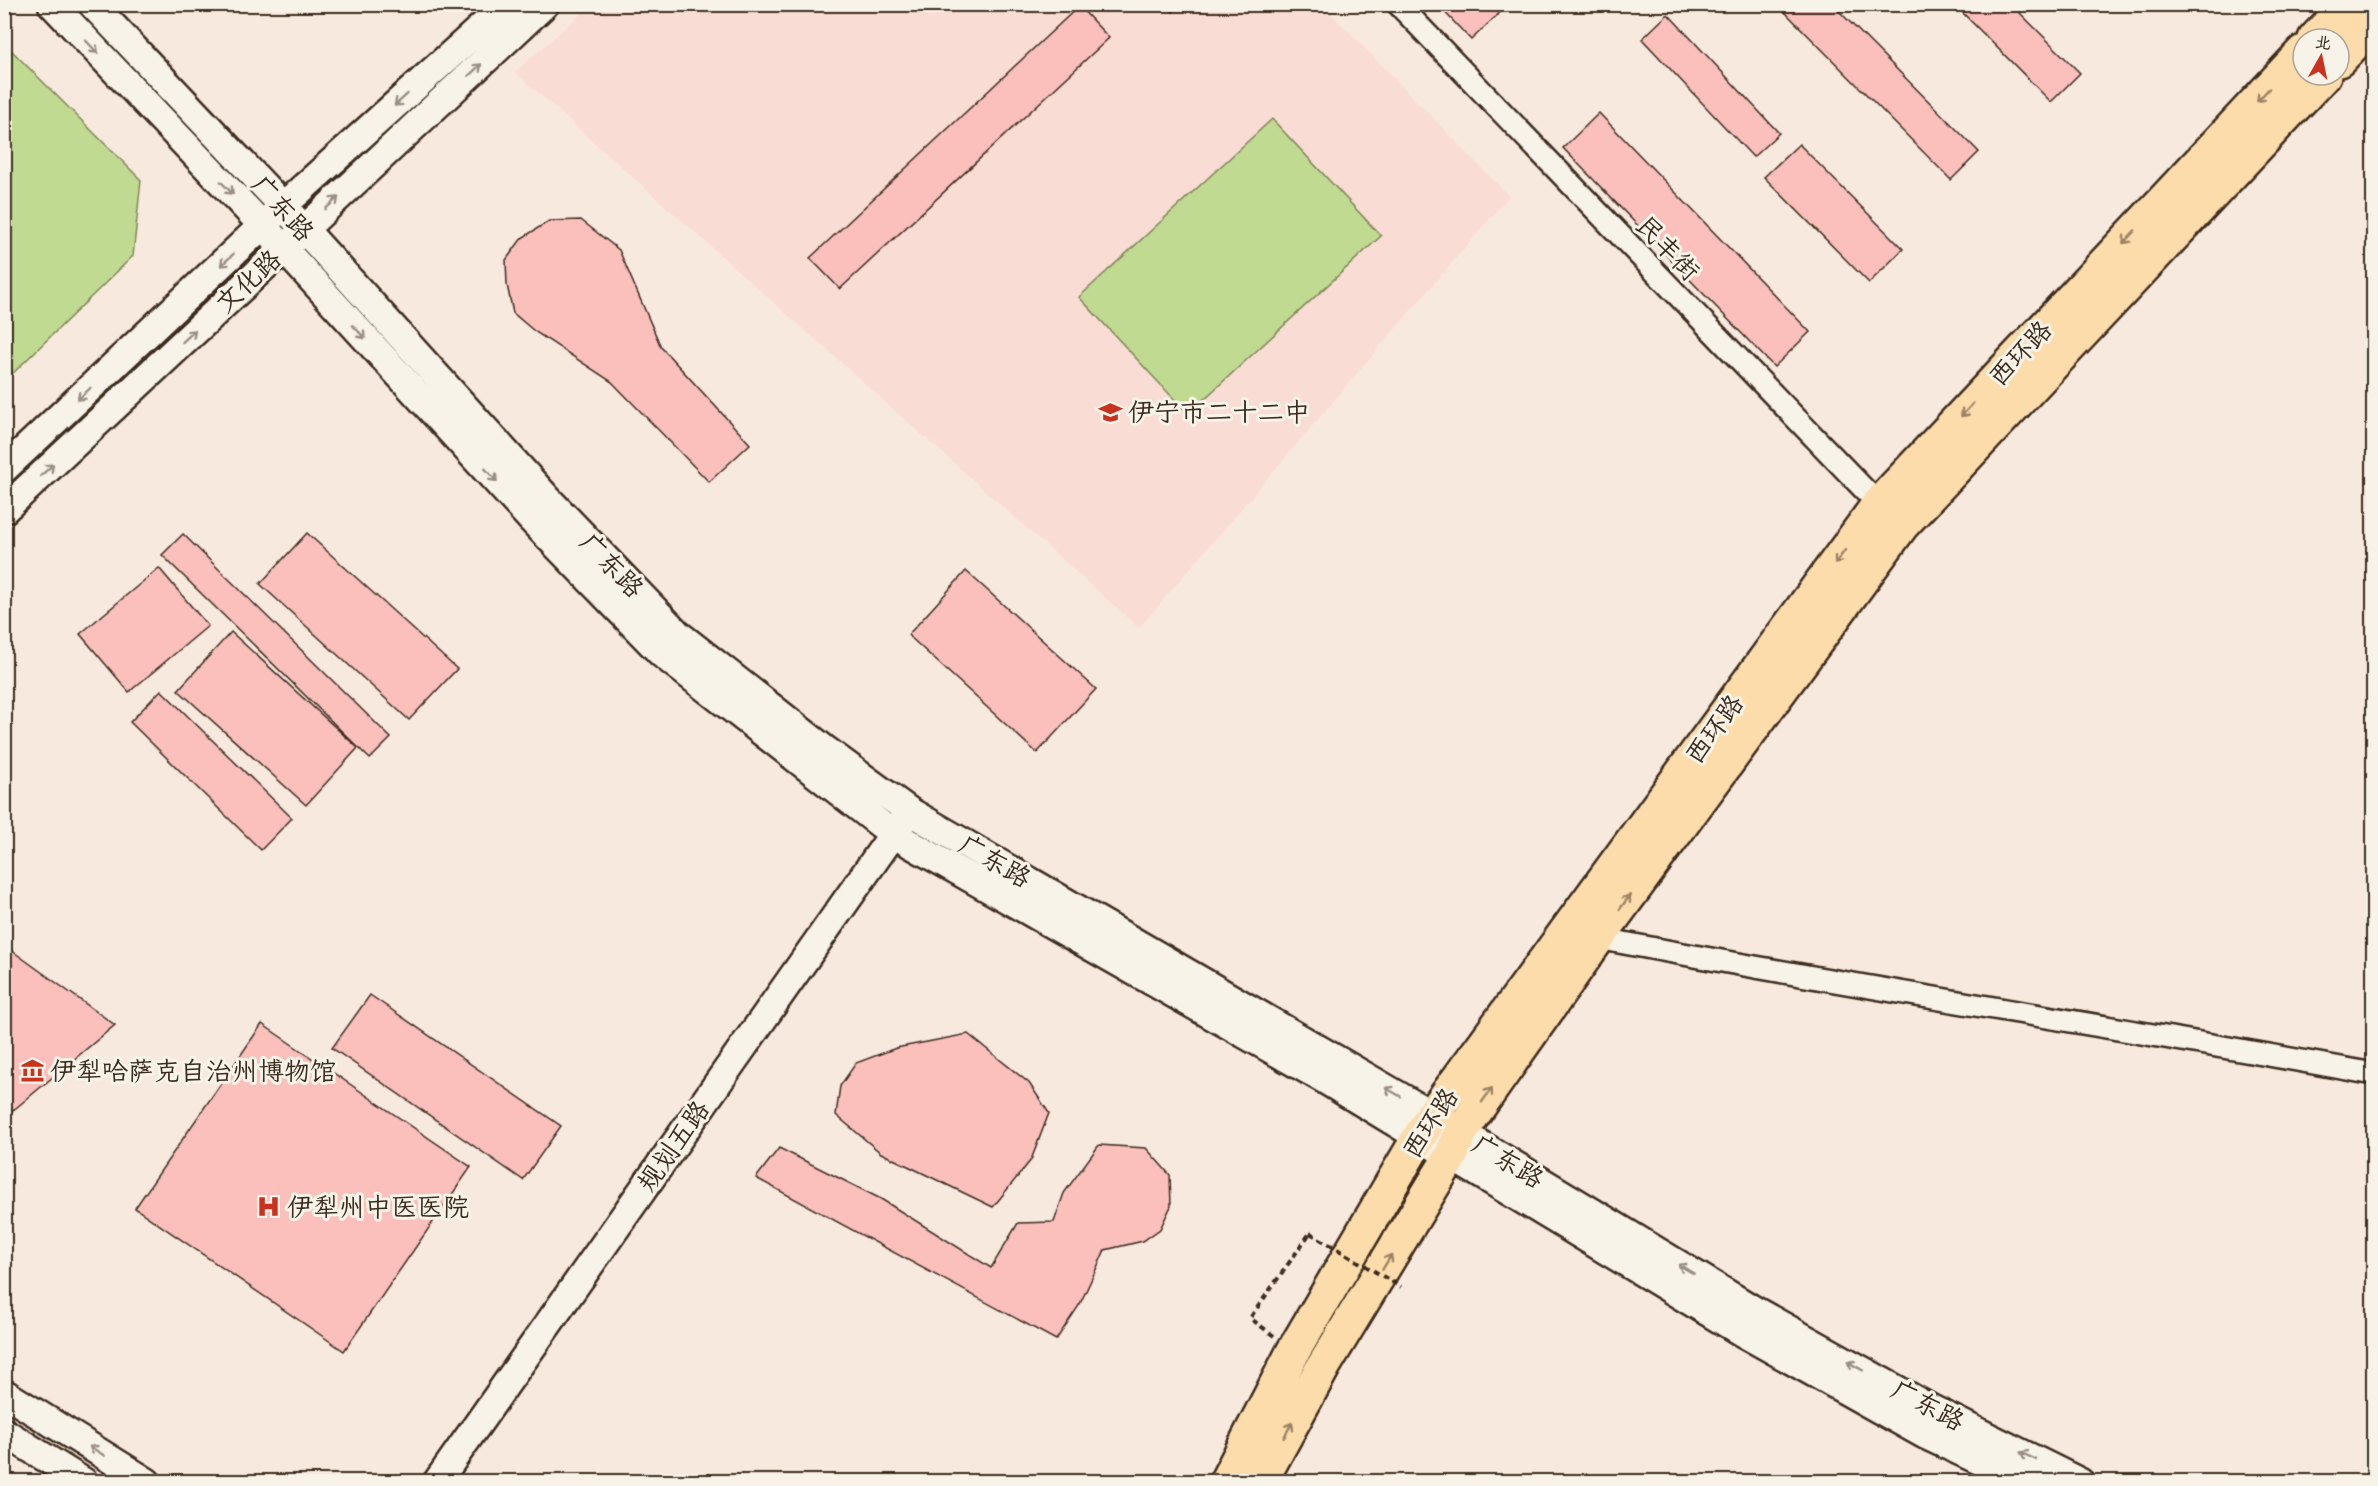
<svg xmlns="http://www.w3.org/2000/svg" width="2378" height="1486" font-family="Caveat,'LXGW WenKai TC',sans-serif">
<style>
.built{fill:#f9dcd4}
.green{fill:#c0da91;stroke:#7e8258;stroke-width:1.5}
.building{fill:#fbbfbc;stroke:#3b2a1e;stroke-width:1.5}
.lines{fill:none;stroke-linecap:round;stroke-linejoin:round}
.minor-casing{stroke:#3b2a1e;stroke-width:26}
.tertiary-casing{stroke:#3b2a1e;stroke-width:32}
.primary-casing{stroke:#3b2a1e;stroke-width:38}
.path{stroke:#3b2a1e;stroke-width:4;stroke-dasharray:6 4.5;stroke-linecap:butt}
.minor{stroke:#f7f3e8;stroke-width:21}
.tertiary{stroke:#f7f3e8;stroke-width:27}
.primary{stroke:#fddcac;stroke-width:33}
.path-bridge{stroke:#3b2a1e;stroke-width:4;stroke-dasharray:6 4.5;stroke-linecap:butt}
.oneway{stroke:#998e83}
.oneway2{stroke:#9c8365}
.labels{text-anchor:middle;stroke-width:6;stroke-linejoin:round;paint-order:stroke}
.street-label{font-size:26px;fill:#3b2a1e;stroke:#f7f3e8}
.poi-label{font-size:26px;fill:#3b2a1e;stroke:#f7f3e8;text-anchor:start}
</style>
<rect width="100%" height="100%" fill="#f8e9df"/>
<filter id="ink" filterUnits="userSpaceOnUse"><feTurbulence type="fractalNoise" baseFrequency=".0167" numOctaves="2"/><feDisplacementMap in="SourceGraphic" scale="12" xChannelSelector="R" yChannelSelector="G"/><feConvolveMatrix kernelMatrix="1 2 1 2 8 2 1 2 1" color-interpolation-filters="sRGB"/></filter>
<g filter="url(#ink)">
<!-- built -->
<path class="built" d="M591,5h732l186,191 -370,432 -624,-556z"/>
<!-- green -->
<path class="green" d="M5,44l136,136 -8,76 -128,125z
M1272,119l109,117 -193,178 -109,-117z"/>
<!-- building -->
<path class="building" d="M1165,4h16l-8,8z
M1437,4h72l-38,36z
M1777,4h55l147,148 -28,28z
M1954,4h57l69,69 -29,29z
M1079,6l30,32 -269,251 -30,-31z
M1668,14l111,119 -26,24 -111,-118z
M1599,113l211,219 -36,35 -211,-219z
M1799,144l104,105 -34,34 -105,-106z
M581,220l38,30 42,97 89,97 -41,38 -97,-100 -78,-51 -21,-18 -6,-28 -1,-25 16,-22 27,-17z
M307,533l150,136 -48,51 -149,-136z
M183,534l208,204 -21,21 -208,-204z
M159,568l49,58 -79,66 -49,-58z
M966,571l130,118 -59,64 -129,-118z
M231,632l127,116 -52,57 -128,-115z
M161,690l131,128 -31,32 -131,-128z
M4,945l111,80 -111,93z
M370,995l191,131 -38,54 -191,-132z
M262,1024l209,143 -127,184 -209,-143z
M968,1034l61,49 20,30 -18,47 -38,47 -112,-54 -45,-38 4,-29 16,-23 40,-15z
M1099,1145l47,3 24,27 1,31 -11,23 -17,12 -38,9 -25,54 -24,36 -300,-162 23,-30 102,51 110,69 27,-45 36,-1 10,-29z"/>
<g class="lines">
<defs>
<path id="minor" d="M1398,4l489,509
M1598,938c258,50 518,88 776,136"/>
<path id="tertiary" d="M52,4l211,222 266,291 133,137 231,180 427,243 421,255 184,103 100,47
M92,4l191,202 265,293 130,135 149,117 82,60 523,304 322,195 176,98 150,74
M4,469l279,-263 224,-202
M4,510l541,-506
M4,1393l143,89
M4,1432l80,50
M437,1482l466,-662"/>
<path id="primary" d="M2315,39l33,-35
M2339,60l35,-37
M1226,1482l68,-132 138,-235 446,-610 425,-453
M1260,1482l63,-115 128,-211 10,-24 137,-194 304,-413 422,-450"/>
</defs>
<!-- minor casing -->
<use href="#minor" class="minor-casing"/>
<!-- tertiary casing -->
<use href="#tertiary" class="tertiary-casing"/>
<!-- primary casing -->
<use href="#primary" class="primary-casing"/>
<!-- path -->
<path class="path" d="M1274,1336l-24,-18 60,-85"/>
<!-- minor -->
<use href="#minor" class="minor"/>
<!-- tertiary -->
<use href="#tertiary" class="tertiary"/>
<!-- primary -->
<use href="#primary" class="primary"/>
<!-- path-bridge -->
<path class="path-bridge" d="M1310,1233l91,54"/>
</g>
<!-- one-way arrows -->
<defs><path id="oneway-shaft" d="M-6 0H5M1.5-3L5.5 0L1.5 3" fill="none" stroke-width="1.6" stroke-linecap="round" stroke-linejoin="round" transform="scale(1.5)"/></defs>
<g class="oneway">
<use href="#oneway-shaft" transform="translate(92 47) rotate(46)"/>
<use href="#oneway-shaft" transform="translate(475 70) rotate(-43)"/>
<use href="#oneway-shaft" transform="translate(401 100) rotate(138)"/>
<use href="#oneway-shaft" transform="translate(227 188) rotate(46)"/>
<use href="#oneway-shaft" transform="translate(332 203) rotate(-43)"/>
<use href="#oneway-shaft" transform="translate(227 260) rotate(137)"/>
<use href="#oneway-shaft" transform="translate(359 332) rotate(47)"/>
<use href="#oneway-shaft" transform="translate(189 336) rotate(-43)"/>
<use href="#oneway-shaft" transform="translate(84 394) rotate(137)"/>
<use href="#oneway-shaft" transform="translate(47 470) rotate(-43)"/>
<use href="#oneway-shaft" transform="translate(491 475) rotate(47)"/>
<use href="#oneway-shaft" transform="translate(1393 1092) rotate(-150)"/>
<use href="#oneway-shaft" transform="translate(1686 1269) rotate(-149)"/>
<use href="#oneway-shaft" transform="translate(1855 1366) rotate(-151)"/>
<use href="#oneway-shaft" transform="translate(97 1451) rotate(-148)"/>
<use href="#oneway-shaft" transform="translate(2028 1456) rotate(-154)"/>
</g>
<g class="oneway2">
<use href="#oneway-shaft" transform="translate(2263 95) rotate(133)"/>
<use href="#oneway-shaft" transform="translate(2129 237) rotate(133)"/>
<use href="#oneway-shaft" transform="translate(1967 410) rotate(133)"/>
<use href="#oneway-shaft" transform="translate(1840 557) rotate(126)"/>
<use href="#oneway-shaft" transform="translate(1625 902) rotate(-54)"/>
<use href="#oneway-shaft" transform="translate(1487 1095) rotate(-55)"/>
<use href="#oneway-shaft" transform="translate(1387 1262) rotate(-59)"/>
<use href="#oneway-shaft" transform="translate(1288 1430) rotate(-61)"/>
</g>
</g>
<!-- icons -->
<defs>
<symbol id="school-bare" viewBox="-9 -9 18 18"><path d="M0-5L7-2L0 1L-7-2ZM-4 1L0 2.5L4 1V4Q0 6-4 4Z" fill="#c8321e" stroke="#f7f3e8" stroke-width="2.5" paint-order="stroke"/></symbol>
<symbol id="museum-bare" viewBox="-9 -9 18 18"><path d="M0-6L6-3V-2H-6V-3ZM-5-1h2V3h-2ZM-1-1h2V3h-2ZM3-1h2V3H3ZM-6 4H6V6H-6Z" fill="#c8321e" stroke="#f7f3e8" stroke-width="2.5" paint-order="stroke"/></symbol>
<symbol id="hospital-bare" viewBox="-9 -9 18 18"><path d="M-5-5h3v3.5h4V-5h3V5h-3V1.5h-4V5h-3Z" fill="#c8321e" stroke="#f7f3e8" stroke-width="2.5" paint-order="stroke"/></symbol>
</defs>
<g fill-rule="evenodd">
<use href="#school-bare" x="1094" y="396" width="33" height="33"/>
<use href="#museum-bare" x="16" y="1054" width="33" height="33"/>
<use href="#hospital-bare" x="252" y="1190" width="33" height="33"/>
</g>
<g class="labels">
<!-- street labels -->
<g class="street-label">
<text transform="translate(283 208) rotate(48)" y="9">广东路</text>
<text transform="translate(1668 248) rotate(46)" y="9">民丰街</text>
<text transform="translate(248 281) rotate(-43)" y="9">文化路</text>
<text transform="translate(2020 353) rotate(-47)" y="9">西环路</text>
<text transform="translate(612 565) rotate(46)" y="9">广东路</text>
<text transform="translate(1714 729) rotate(-54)" y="9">西环路</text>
<text transform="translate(995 861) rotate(30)" y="9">广东路</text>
<text transform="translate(1430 1123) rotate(-57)" y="9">西环路</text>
<text transform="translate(673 1146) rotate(-55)" y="9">规划五路</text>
<text transform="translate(1508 1161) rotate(31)" y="9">广东路</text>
<text transform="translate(1928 1405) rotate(28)" y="9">广东路</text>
</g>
<!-- poi labels -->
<g class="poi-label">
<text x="1128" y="421">伊宁市二十二中</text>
<text x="50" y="1080">伊犁哈萨克自治州博物馆</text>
<text x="287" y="1216">伊犁州中医医院</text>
</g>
</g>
<!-- margin -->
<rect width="2378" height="1486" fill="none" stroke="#f7f3e8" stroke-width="24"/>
<rect x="12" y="12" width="2354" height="1462" fill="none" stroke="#3b2a1e" stroke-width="2" filter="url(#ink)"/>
<!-- north arrow -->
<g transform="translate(2321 57) rotate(9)"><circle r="28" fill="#f7f3e8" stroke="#aca397" stroke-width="1.5"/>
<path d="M0-4.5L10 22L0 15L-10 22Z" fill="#c8321e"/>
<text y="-9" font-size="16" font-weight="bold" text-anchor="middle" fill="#3b2a1e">北</text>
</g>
</svg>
